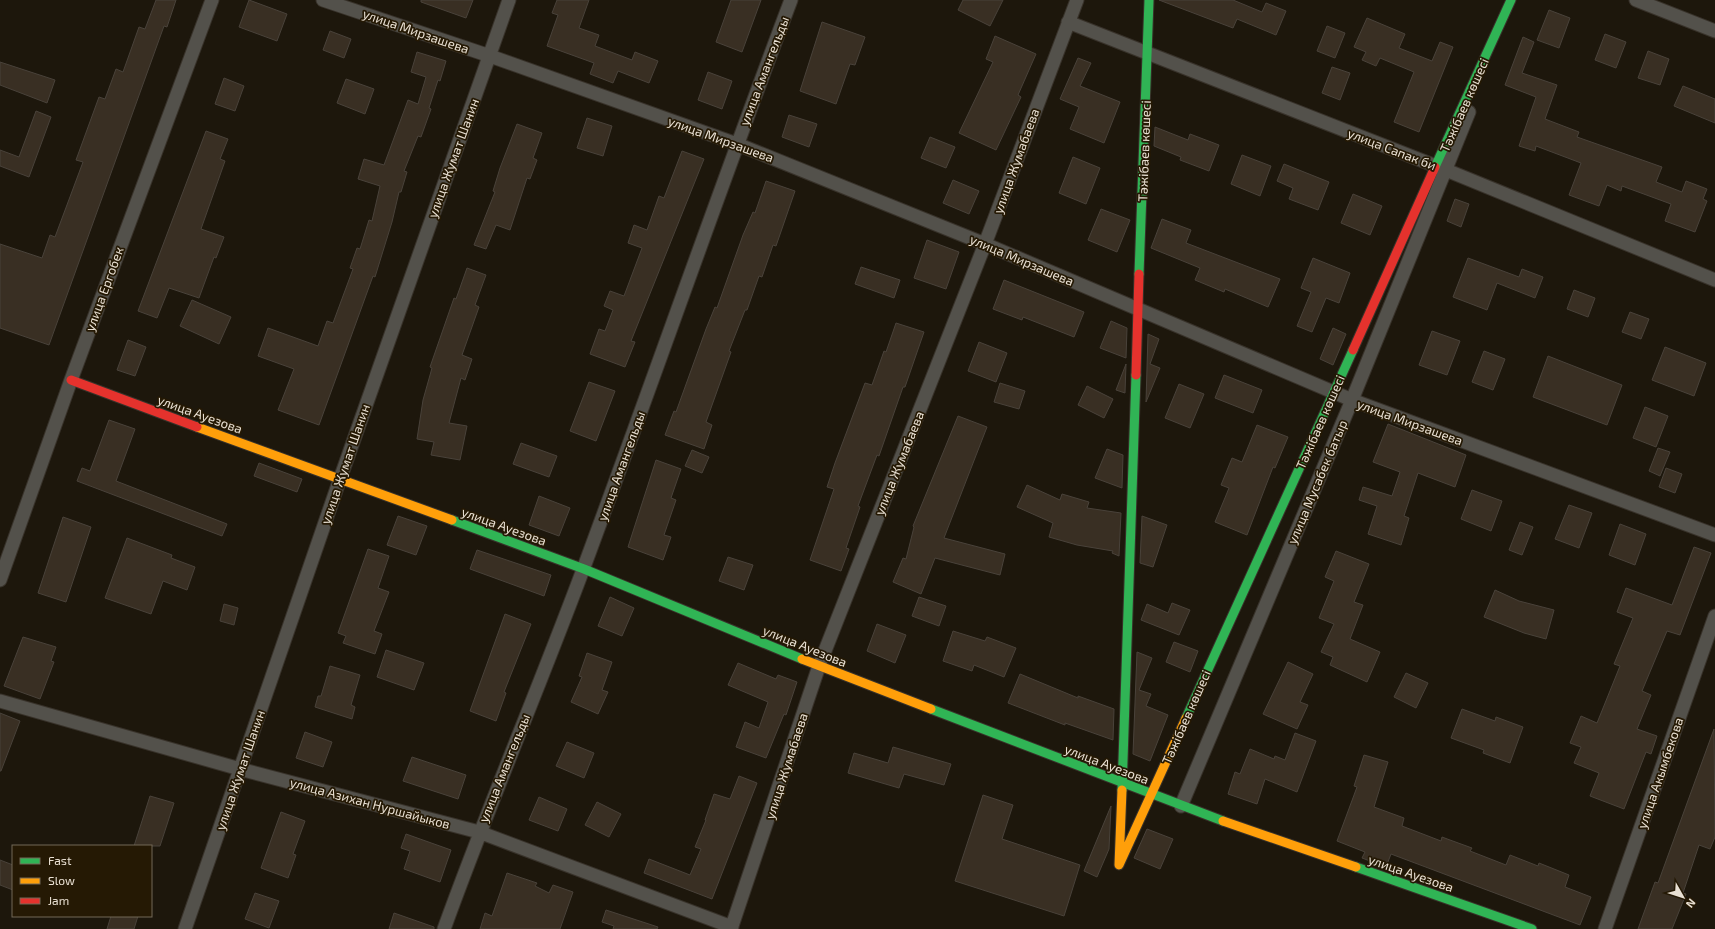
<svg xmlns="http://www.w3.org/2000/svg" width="1715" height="929" font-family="'Exo 2',sans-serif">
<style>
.building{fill:#392f23;stroke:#49423a}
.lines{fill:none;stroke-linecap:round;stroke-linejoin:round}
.street-casing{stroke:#38322a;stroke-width:15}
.fast-casing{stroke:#38322a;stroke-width:11}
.slow-casing{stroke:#38322a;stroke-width:11}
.jam-casing{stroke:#38322a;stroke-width:11}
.street{stroke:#53514b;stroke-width:13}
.fast{stroke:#30b455;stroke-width:9}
.slow{stroke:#ff9f0a;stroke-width:9}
.jam{stroke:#e5322d;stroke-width:9}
.labels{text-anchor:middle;stroke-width:3.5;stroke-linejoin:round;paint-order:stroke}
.street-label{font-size:13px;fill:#e9e0d3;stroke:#251904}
</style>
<rect width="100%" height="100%" fill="#1d170c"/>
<!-- building -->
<path class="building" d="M156,0h20l-9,27 -3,-1 -115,319 -49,-17v-84l42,14 8,-23 5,2 28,-75 -7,-2 23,-63 6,2 11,-30 7,3 16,-45 6,2z
M249,0l38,14 -10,27 -38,-14z
M421,0h52l-7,18 -45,-16z
M557,0h32l-10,28 20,7 -4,11 37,14 3,-8 23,9 -9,22 -31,-12 -5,12 -23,-9 4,-11 -47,-17 11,-31 -6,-2z
M731,0h30l-19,52 -26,-10z
M963,0h40l-13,26 -32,-16z
M1159,0h74l29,12 4,-9 20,8 -10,24 -39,-16 -4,9z
M1549,10l21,8 -11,30 -22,-8z
M1367,18l38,16 -6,14 33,13 8,-19 13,5 -34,85 -25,-10 20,-50 -34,-14 -4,8 -14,-6 4,-8 -12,-5z
M822,22l43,15 -10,28 -5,-1 -14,40 -36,-13z
M1327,26l18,7 -10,25 -18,-7z
M330,31l21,8 -7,19 -21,-8z
M1605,34l21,8 -10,26 -21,-8z
M995,36l41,18 -18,41 3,2 -25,53 -37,-17 34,-71 -7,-3z
M1523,37l11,5 -12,31 35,12 -12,34 34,13 -2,5 85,30 -6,15 26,10 4,-11 21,8 -4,10 4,2 -12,31 -30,-11 6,-17 -49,-18 -1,5 -14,-6 -8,21 -30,-11 12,-32 -45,-17 -1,5 -16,-5 17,-49 -31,-12z
M1648,51l21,8 -9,26 -22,-7z
M417,52l29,9 -6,20 -2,-1 -9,28 2,1 -10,28 -3,-1 -14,35 3,1 -6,20h-2l-7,30 -17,55 -2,-1 -54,149 -41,-15 16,-41 -36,-13 10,-28 50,18 9,-25 6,2 20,-54 -3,-1 7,-20 3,1 9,-29 3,1 8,-35 -22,-7 6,-20 20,6 24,-65 10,4 8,-27 -15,-5z
M1078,58l13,5 -11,23 40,16 -16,41 -34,-14 9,-22 -19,-8z
M0,62l55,18 -8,23 -47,-18z
M1332,67l18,6 -10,27 -18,-7z
M708,72l24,9 -10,28 -24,-9z
M224,78l20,8 -9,25 -20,-7z
M346,79l28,10 -9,25 -28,-11z
M1683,86l32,13v24l-41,-17z
M36,111l15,6 -22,60 -29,-11v-16l19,7z
M789,115l28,9 -8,23 -27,-10z
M587,118l25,8 -9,30 -26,-8z
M517,124l25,9 -9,25 4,2 -7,19 -3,-1 -17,52 -14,-5 -10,24 -12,-4 21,-53 -2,-1 7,-23z
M1155,127l33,13 2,-6 29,11 -10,26 -29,-11 1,-3 -27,-11z
M206,131l22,8 -8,20 5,2 -24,68 23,8 -8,21 -2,-1 -15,41 -30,-10 -12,30 -19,-7z
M930,137l25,10 -9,21 -25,-10z
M682,151l22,8 -73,182 4,1 -10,25 -35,-13 9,-25 6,2 8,-21 -9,-4 6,-15 14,5 18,-48 -14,-5 6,-18 13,5 12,-34 5,2z
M1242,155l29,11 -11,30 -29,-12z
M1073,157l27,11 -14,36 -27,-11z
M1284,164l45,18 -11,28 -29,-11 4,-11 -16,-7z
M953,180l26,11 -10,23 -26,-11z
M766,181l29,10 -19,55 -3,-1 -11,32 -3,-1 -12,34h-2l-16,41 2,1 -25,70 6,3 -8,24 -39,-14 9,-24 2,1 30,-83 9,-22 2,1 26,-73 10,-23 2,1z
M1353,194l29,12 -12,29 -29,-12z
M1455,199l14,5 -8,23 -14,-6z
M1101,209l29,11 -13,32 -29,-12z
M1162,219l29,11 -5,13 94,36 -12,28 -43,-18 -1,3 -29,-12 5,-12 -49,-20z
M927,240l32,12 -13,37 -32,-11z
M1313,258l37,15 -11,30 -13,-5 -14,34 -15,-6 14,-34 -10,-4z
M1468,258l51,19 3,-8 21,8 -8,21 -38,-15 -10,27 -34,-13z
M861,267l39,13 -6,18 -39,-14z
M467,268l19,7 -11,30 4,2 -17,48 10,4 -7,21 -4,-2 -12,45 18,3 -7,34 -29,-5 3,-13 -17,-3 6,-39 9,-32 -2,-1 24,-69 2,1z
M1004,280l80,32 -10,25 -51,-20 -1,3 -29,-11z
M1574,290l21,8 -7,19 -21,-8z
M192,300l39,17 -12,27 -39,-18z
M1630,312l19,7 -8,20 -19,-7z
M1111,321l16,7 -1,30 -26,-10z
M896,323l28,9 -19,55h-2l-24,69 -2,-1 -19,51 2,1 -14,41 3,1 -8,22 -31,-11 24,-71 -7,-2 8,-24 30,-80 7,2 12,-34 2,1z
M1333,328l13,6 -13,31 -13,-6z
M1432,331l28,10 -13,34 -28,-10z
M1148,334l11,5 -9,25 10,4 -14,34z
M128,340l18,7 -11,29 -18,-6z
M979,342l28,11 -11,29 -28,-11z
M1665,347l41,16 -12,33 -42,-16z
M1484,351l21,8 -12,31 -21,-8z
M1548,356l74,29 -15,40 -74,-28z
M1126,364l-1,29 -9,-3z
M1224,375l38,15 -9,23 -38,-15z
M589,382l26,9 -19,50 -26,-10z
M1000,383l25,8 -6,18 -25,-7z
M1179,384l25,10 -14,34 -25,-10z
M1087,386l26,13 -9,19 -26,-13z
M1645,407l23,9 -12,31 -23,-9z
M958,416l29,11 -43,111 61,16 -5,21 -65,-17 -14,36 -28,-12 10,-24 3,1 8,-32 -1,-1z
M109,420l26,9 -19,52 111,43 -5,12 -145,-55 5,-13 8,3z
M1388,424l78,31 -11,32 -37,-14 -14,43 5,2 -8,27 -33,-11 9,-28 -18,-6 4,-13 29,9 8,-24 -27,-10z
M1257,425l31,12 -13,31 -2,-1 -26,68 -32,-13 14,-34 -8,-3 11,-27 10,4z
M521,443l36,13 -8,21 -36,-13z
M1658,448l12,4 -10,24 -11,-5z
M1107,449l16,6 -1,33 -27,-10z
M692,450l17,7 -7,16 -17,-7z
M656,460l25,9 -10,29 5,2 -12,35 7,2 -8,23 -35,-13z
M259,463l43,16 -5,13 -43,-16z
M1666,468l16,6 -7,19 -16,-6z
M1027,485l33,15 2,-6 27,8 -2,6 34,5 -2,43 -7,-3 1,-2 -36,-6 -28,-8 4,-14 -36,-16z
M1472,490l30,11 -11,30 -30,-12z
M539,496l31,12 -11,28 -30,-11z
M1569,505l23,8 -13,35 -24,-9z
M398,516l29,10 -11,29 -29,-10z
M1142,516l25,9 -14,42 -13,-4z
M63,517l28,10 -25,75 -28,-9z
M1520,522l13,5 -11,28 -13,-5z
M1620,524l26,10 -11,31 -26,-10z
M127,538l45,17 -1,3 24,9 -8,23 -24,-9 -12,33 -46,-16z
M1694,547l17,6 -31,82 -13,-4 -25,60 9,4 -14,34 20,7 -6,18 -5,-2 -22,57 -34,-13 9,-23 -25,-10 7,-16 -11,-4 11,-27 16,7 23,-57 -6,-2 19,-46 -16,-6 9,-24 46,17z
M368,549l21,7 -11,32 11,4 -15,39 8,3 -7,20 -32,-11 3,-7 -8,-3z
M477,550l74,25 -7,21 -74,-27z
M1336,551l33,13 -15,38 9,3 -13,34 30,13 -13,30 -37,-17 3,-8 -12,-5 13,-28 -15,-6 15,-37 -9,-4z
M728,557l25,8 -9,25 -25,-9z
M1495,590l24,11 35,9 -8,29 -22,-6 -40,-16z
M610,597l24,11 -12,28 -24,-10z
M919,597l27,9 -7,20 -27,-10z
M1172,603l18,7 -11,25 -38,-15 6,-16 21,9z
M224,604l14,4 -4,17 -14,-4z
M505,614l26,10 -27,68 2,1 -10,28 -26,-10z
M877,624l29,11 -11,28 -28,-12z
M953,631l32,10 2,-4 29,11 -12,29 -30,-12 -2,6 -29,-10z
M23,637l33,10 -5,14 3,1 -14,37 -36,-13z
M1174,642l24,9 -8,21 -24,-10z
M386,650l38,13 -10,27 -37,-13z
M1137,652l15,6 -13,32 12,4 -5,12 22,9 -18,46 -17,-7z
M587,653l25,9 -10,28 6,2 -10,22 -27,-12 11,-25 -3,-1z
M1288,662l25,12 -13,28 8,3 -11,24 -34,-15z
M738,663l38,16 2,-4 19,7 -11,33 -2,-1 -18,44 -30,-11 9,-25 14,6 9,-26 -40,-17z
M330,666l30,9 -9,30 4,2 -3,12 -37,-12 3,-11h3z
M1406,673l22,10 -12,25 -22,-11z
M1020,674l58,24v-2l36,13 -1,31 -48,-17v2l-57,-22z
M1462,709l33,12 1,-4 27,10 -13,36 -27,-10 1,-3 -33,-12z
M0,713l20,8 -19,50h-1z
M1714,729l1,108 -5,12 -11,-4 -16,48 3,1 -14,35h-34l17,-47 3,1z
M305,732l27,10 -9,25 -27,-9z
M1295,733l21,8 -19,51 -32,-13 -8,25 -29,-10 7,-22 5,2 10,-25 24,10 1,-3 10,4z
M567,742l27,11 -10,25 -28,-12z
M893,747l58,17 -7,21 -40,-11 -5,14 -51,-15 6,-20 34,10z
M1364,755l24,7 -14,45 30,11 -2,8 39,15 1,-4 8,3 22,8 -2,3 36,14 4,-10 28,11 1,-3 30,12 -4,12 26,10 -11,28 -189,-71 -5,13 -24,-9 3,-6 -28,-11 20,-54 -3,-1z
M412,757l54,18 -8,24 -55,-18z
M739,776l18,7 -45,116 -68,-26 5,-14 41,16 11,-26 -6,-2 11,-27h-1l9,-26 16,5z
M983,795l30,10 -11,34 78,26 -16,51 -109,-35z
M150,796l24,7 -14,43h-26z
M539,797l28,12 -9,22 -29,-11z
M597,802l24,12 -12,23 -24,-12z
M1111,806l-2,43 -12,28 -13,-6z
M281,812l24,9 -12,33 3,1 -8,23 -27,-10z
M1147,829l26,10 -13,30 -26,-11z
M406,834l45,16 -11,32 -36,-13 6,-18 -9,-3z
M0,860l13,5v25l-13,-5z
M507,873l30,10 -2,3 14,7 4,-8 20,7 -13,37h-80l5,-16 7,3z
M255,893l24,8 -10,27 -24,-9z
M606,910l52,17 -1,2h-44l1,-3 -12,-4z
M394,913l40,14v2h-45z
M111,916h27l-4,13h-27z"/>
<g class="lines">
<defs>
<path id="street" d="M323,0l167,56 247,88 248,100 367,156 363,135
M1636,0l79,31
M1068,22l378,148 269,110
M0,580l71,-200 141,-380
M0,701l240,68 239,63 253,95
M1181,806l171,-406 117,-288
M185,929l155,-450 169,-479
M444,929c44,-122 95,-241 140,-362 70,-189 136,-379 207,-567
M731,929l88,-263 166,-422 92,-244
M1605,929l110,-313"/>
<path id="fast" d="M1435,167l76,-167
M1139,274l10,-274
M452,520l132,49 218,90
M931,709l292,112
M1186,718l167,-368
M1122,790l14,-415
M1356,867l176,62"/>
<path id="slow" d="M197,427l255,93
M802,659l129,50
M1122,790l-3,75 67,-147
M1223,821l133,46"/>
<path id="jam" d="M1353,350l82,-183
M1136,375l3,-101
M71,380l126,47"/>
</defs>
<!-- street casing -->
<use href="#street" class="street-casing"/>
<!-- fast casing -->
<use href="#fast" class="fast-casing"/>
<!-- slow casing -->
<use href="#slow" class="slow-casing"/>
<!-- jam casing -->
<use href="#jam" class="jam-casing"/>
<!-- street -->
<use href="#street" class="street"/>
<!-- fast -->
<use href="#fast" class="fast"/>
<!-- slow -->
<use href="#slow" class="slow"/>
<!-- jam -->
<use href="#jam" class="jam"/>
</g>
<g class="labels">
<!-- street labels -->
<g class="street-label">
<text transform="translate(416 31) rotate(19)" y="5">улица Мирзашева</text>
<text transform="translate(764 71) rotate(-69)" y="5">улица Амангельды</text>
<text transform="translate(1464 105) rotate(-66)" y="5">Тәжібаев көшесі</text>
<text transform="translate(721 139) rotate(20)" y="5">улица Мирзашева</text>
<text transform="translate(1392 149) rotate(21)" y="5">улица Сапак би</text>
<text transform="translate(1144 151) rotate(-88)" y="5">Тәжібаев көшесі</text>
<text transform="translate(453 158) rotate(-70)" y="5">улица Жумат Шанин</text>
<text transform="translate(1016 161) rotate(-70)" y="5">улица Жумабаева</text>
<text transform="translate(1022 260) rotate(23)" y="5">улица Мирзашева</text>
<text transform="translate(104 289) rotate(-70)" y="5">улица Ергобек</text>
<text transform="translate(200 414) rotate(20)" y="5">улица Ауезова</text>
<text transform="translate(1320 422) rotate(-66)" y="5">Тәжібаев көшесі</text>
<text transform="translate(1410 422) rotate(20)" y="5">улица Мирзашева</text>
<text transform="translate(899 463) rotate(-68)" y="5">улица Жумабаева</text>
<text transform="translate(345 464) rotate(-71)" y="5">улица Жумат Шанин</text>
<text transform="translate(621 466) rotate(-70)" y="5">улица Амангельды</text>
<text transform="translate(1317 482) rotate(-67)" y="5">улица Мусабек батыр</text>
<text transform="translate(504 526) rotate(20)" y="5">улица Ауезова</text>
<text transform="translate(805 646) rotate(22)" y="5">улица Ауезова</text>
<text transform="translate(1186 717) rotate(-66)" y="5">Тәжібаев көшесі</text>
<text transform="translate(1107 764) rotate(21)" y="5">улица Ауезова</text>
<text transform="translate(786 766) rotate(-72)" y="5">улица Жумабаева</text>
<text transform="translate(504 768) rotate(-68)" y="5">улица Амангельды</text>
<text transform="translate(240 770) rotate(-71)" y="5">улица Жумат Шанин</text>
<text transform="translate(1660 773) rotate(-71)" y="5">улица Акымбекова</text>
<text transform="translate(370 803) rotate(15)" y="5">улица Азихан Нуршайыков</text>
<text transform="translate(1411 873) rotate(19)" y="5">улица Ауезова</text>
</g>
</g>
<!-- legend -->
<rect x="12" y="845" width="140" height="72" fill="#251904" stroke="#736957"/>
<rect x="20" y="858" width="20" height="6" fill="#30b455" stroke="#736957"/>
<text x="48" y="865" font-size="12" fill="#e9e0d3">Fast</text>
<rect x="20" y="878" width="20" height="6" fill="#ff9f0a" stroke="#736957"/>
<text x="48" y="885" font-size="12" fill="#e9e0d3">Slow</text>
<rect x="20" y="898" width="20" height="6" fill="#e5322d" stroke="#736957"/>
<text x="48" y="905" font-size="12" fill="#e9e0d3">Jam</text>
<!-- north arrow -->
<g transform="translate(1683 897) rotate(129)" stroke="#251904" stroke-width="3" paint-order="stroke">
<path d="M0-3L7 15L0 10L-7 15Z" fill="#e9e0d3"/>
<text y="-6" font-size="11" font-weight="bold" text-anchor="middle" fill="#e9e0d3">N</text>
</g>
</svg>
